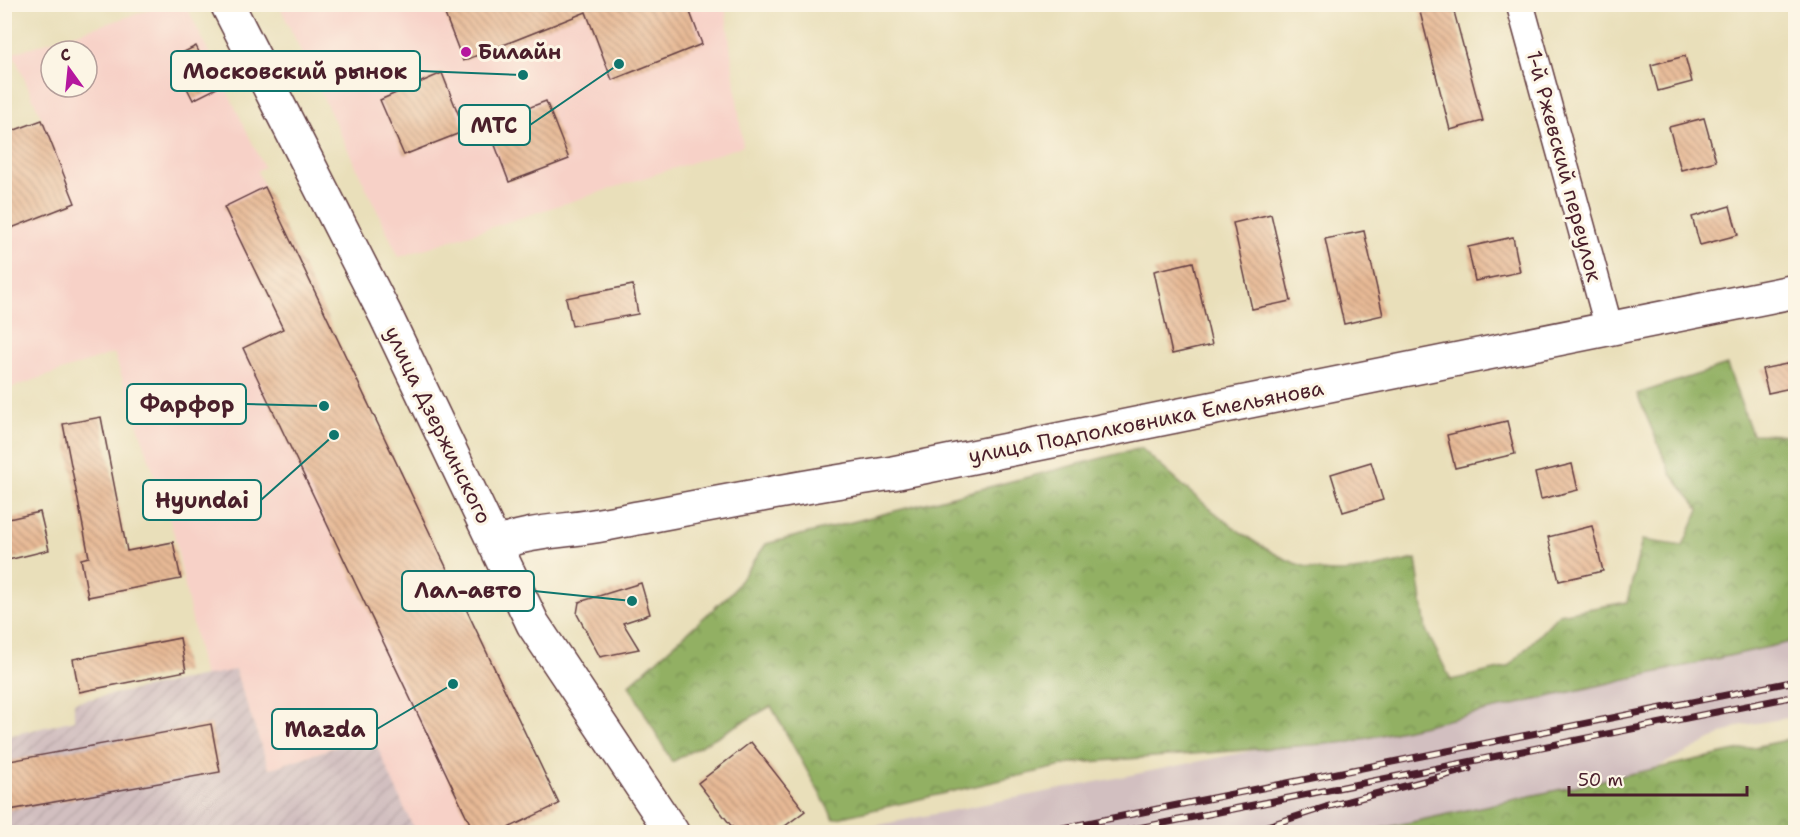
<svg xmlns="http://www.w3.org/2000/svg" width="1800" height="837" font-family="'Shantell Sans',sans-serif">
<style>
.built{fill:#f7d1c7;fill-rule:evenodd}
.industrial{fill:url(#industrial-furrows)}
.railway{fill:#d2bfc0}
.forest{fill:url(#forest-crowns);stroke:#6e6847;stroke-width:1.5}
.building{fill:url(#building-back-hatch)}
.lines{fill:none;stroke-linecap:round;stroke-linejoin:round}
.street-casing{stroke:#623c40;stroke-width:30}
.primary-casing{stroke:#623c40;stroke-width:36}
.street{stroke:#fff;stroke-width:27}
.primary{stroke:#fff;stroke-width:33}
.rail-casing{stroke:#4a1f2b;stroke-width:7}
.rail{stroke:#fcf5e5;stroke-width:4.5;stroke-dasharray:14;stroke-linecap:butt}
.poi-dot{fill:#b5179e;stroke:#fcf5e5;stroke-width:2}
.labels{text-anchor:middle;stroke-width:6;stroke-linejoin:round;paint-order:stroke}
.poi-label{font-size:21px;font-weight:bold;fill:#4a1f2b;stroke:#fcf5e5;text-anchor:start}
.street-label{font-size:21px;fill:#4a1f2b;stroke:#fcf5e5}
.leader{fill:none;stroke:#0f766e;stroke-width:2}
.callout-dot{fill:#0f766e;stroke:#fcf5e5;stroke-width:2}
.callout{fill:#fcf5e5;stroke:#0f766e;stroke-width:2}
.callout-label{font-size:22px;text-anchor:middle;font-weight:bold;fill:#4a1f2b}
</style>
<defs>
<pattern id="industrial-furrows" width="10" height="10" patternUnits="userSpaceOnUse" patternTransform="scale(1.5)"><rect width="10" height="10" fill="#d2bfc0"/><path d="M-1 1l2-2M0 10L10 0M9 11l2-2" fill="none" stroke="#b6a4a5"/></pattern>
<pattern id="forest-crowns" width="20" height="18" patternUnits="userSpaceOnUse" patternTransform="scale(1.5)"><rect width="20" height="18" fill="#92b063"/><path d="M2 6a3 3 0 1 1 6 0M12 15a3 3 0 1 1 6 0" fill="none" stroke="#798f52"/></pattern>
<pattern id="building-back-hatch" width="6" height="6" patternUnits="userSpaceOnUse" patternTransform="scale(1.5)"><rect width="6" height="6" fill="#e7b995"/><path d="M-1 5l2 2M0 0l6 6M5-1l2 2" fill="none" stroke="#bd967a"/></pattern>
</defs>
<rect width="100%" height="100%" fill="#fcf5e5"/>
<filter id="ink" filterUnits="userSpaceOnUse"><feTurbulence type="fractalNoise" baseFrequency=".0167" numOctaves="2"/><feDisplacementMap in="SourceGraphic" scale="12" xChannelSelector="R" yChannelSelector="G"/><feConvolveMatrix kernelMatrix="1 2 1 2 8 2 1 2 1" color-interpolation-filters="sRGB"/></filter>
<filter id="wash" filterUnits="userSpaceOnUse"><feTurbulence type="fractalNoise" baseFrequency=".008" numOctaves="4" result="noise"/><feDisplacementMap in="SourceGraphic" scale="24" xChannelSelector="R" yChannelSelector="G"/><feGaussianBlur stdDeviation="1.35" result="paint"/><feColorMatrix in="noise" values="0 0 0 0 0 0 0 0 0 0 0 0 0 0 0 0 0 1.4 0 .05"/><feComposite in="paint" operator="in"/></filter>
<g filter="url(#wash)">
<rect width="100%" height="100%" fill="#e9dfba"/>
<!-- built -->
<path class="built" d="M165,5h21l78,162 -7,4 302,633 -59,28h-85l-44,-97 -102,34 -34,-99 -31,8 -30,-144 -60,-181 -109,37v-256l37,-15 -29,-66zM51,51h36v36h-36z
M279,5h446l18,141 -344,111z"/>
<!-- industrial -->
<path class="industrial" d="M235,670l34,99 103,-34 43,97h-410l-1,-95 70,-17v-18z"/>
<!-- railway -->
<path class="railway" d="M1795,639v78l-57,9 -102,52 -161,54h-631l719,-143z"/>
<!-- forest -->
<path class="forest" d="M1727,365l25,69 43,1v206l-445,101 -275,21 -241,56 -63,-113 -99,56 -43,-77 103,-93 34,-48 375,-96c47,42 128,122 193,124 27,0 56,-8 82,-13l10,71 25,50 57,-13 51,-53 68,-12 15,-62 41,6 16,-37 -28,-35 -34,-80z
M1795,738v94h-429z"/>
<g id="blocks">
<!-- building -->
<path class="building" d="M441,4h246l15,40 -90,36 -26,-68 -123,49z
M1418,4h34l31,117 -33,9z
M196,46l21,42 -24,12 -21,-42z
M1685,56l7,26 -34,9 -7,-26z
M442,73l23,58 -61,24 -24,-55z
M546,101l23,58 -60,23 -22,-58z
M1704,118l12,43 -35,9 -12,-43z
M42,120l33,83 -71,28v-97z
M265,187l294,617 -59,28h-26l-231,-484 40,-19 -59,-122z
M1730,206l8,29 -38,10 -8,-28z
M1271,214l20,87 -39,8 -19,-86z
M1364,231l19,84 -39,9 -19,-85z
M1513,237l7,35 -45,9 -7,-34z
M1193,262l19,83 -40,9 -18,-83z
M633,285l5,29 -66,12 -6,-28z
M1796,362v25l-28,6 -6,-24z
M101,417l26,134 46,-9 8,37 -93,18 -7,-38 8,-2 -26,-133z
M1507,421l8,33 -60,14 -8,-33z
M1371,462l12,38 -40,12 -12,-38z
M1572,464l6,26 -37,9 -6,-26z
M40,512l9,38 -45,11v-41z
M1592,526l11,45 -44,10 -11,-44z
M641,583l9,31 -27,9 16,26 -39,8 -23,-43 2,-12z
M180,638l6,33 -107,21 -6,-33z
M211,724l9,48 -216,39v-49z
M751,742l54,69 -28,21h-41l-38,-49z"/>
</g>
</g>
<g filter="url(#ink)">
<use href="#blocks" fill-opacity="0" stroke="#623c40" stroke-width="1.5"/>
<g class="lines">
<defs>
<path id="street" d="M1520,4l89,324"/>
<path id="primary" d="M227,4l158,310 148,310 139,208
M495,545c39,-16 72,-13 111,-21 96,-18 191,-37 287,-51l903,-182"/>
</defs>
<!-- street casing -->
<use href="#street" class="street-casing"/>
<!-- primary casing -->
<use href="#primary" class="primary-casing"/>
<!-- street -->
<use href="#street" class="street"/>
<!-- primary -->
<use href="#primary" class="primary"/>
<defs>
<path id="rail" d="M1043,832l753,-151
M1119,832l677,-136
M1249,832l77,-25 143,-38"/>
</defs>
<!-- rail casing -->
<use href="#rail" class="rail-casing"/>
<!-- rail -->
<use href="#rail" class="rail"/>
</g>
</g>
<!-- markers -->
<circle class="poi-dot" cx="466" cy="52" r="6"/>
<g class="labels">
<!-- poi labels -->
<g class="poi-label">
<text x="478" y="59">Билайн</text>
</g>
<!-- street labels -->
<g class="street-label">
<text transform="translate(1564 166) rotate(75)" y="7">1-й Ржевский переулок</text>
<text transform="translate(1146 422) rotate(-11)" y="7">улица Подполковника Емельянова</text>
<text transform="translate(438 425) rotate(64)" y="7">улица Дзержинского</text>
</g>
</g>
<!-- callouts -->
<path class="leader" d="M523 75L420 71M619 64L530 125M324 406L246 404M334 435L261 500M632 601L534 591M453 684L377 729"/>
<g class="callout-dot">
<circle cx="523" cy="75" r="6"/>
<circle cx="619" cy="64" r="6"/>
<circle cx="324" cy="406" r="6"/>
<circle cx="334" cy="435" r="6"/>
<circle cx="632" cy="601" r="6"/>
<circle cx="453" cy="684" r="6"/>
</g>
<g class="callout">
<rect x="171" y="51" width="249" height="40" rx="6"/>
<rect x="459" y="105" width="71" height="40" rx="6"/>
<rect x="127" y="384" width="119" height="40" rx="6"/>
<rect x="143" y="480" width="118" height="40" rx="6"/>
<rect x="402" y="571" width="132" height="40" rx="6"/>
<rect x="272" y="709" width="105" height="40" rx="6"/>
</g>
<g class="callout-label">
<text x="295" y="79">Московский рынок</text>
<text x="494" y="133">МТС</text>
<text x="187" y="412">Фарфор</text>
<text x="202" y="508">Hyundai</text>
<text x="468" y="598">Лал-авто</text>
<text x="325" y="737">Mazda</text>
</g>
<!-- margin -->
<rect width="1800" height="837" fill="none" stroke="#fcf5e5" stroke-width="24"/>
<!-- north arrow -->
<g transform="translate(69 69) rotate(345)"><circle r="28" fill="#fcf5e5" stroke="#b59f9b" stroke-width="1.5"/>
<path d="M0-4.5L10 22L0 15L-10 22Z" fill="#b5179e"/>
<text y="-9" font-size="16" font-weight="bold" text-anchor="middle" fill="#4a1f2b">С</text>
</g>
<!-- scale -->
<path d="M1569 786v9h178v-9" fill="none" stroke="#4a1f2b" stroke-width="3"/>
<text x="1578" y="786" font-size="18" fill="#4a1f2b" stroke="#fcf5e5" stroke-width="4.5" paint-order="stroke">50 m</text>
</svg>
